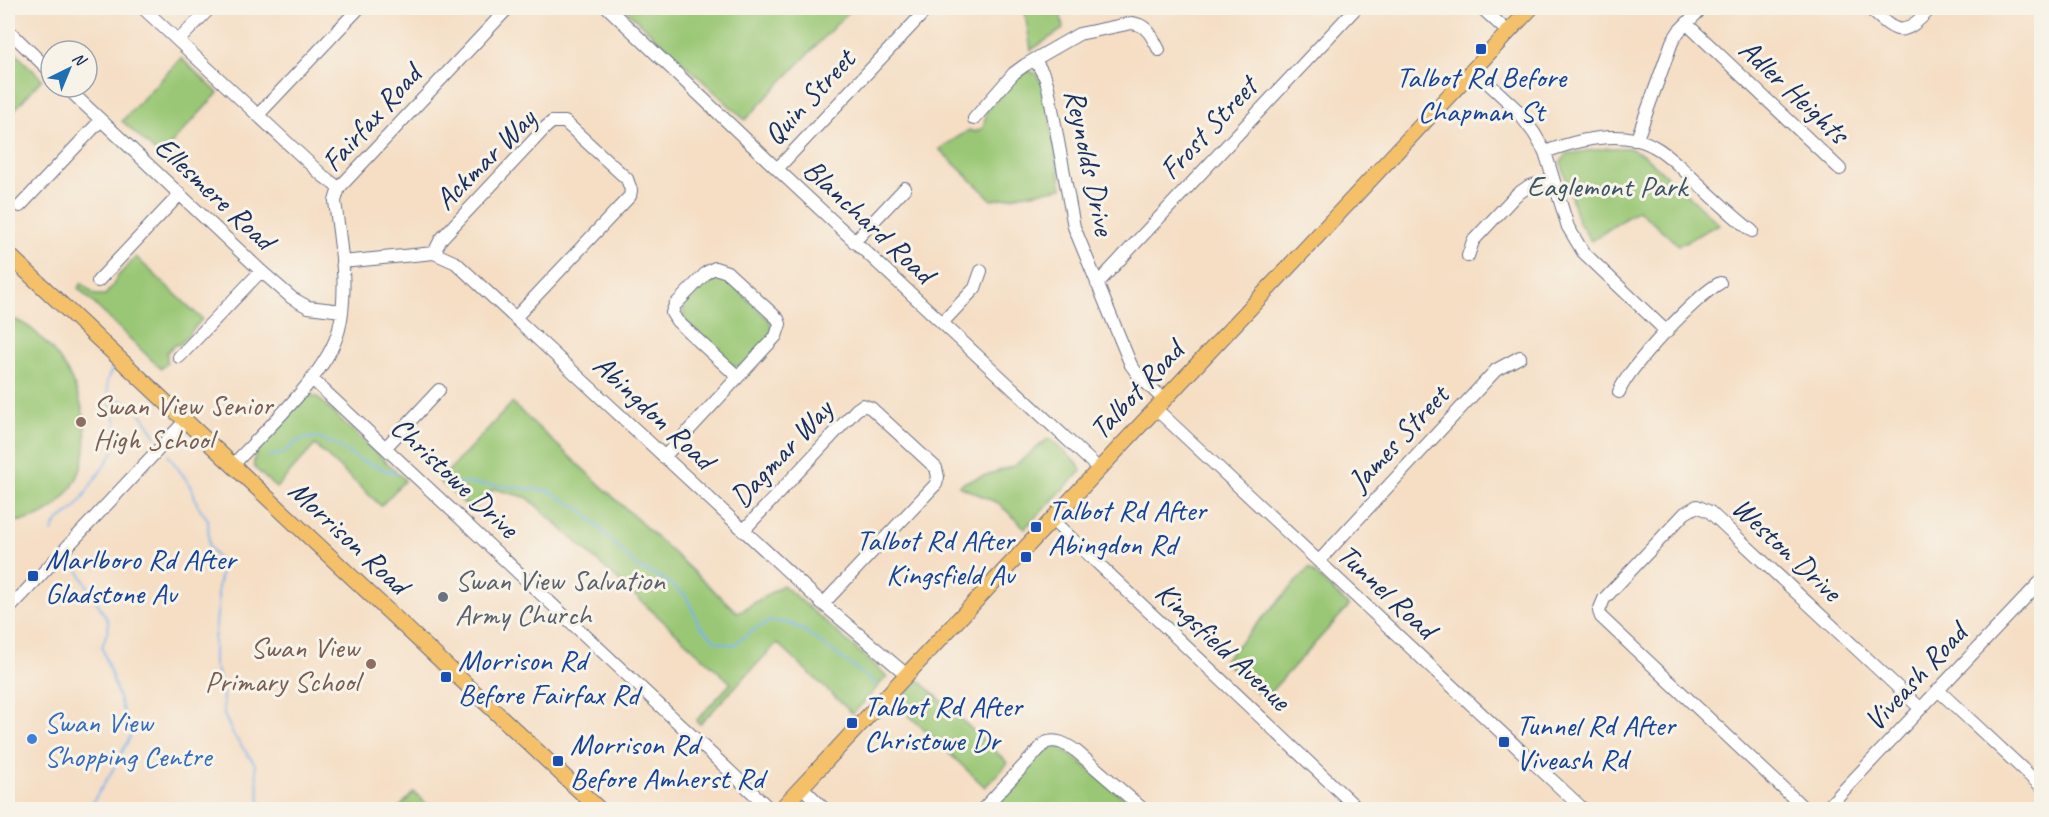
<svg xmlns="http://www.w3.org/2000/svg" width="2049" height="817" font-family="Caveat,sans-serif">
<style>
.green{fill:#9ac775;stroke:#5a7b6a;stroke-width:1.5}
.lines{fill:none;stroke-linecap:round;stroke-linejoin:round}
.stream{stroke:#7bb3eb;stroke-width:2}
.minor-casing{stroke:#676c82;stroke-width:14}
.major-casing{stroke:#676c82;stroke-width:17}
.minor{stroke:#fff;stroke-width:12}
.major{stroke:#f4c16a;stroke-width:15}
.transit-dot{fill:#1a4fb4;stroke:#f7f3e8;stroke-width:2}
.education-dot{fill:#8d6e63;stroke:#f7f3e8;stroke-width:2}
.worship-dot{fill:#6b7280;stroke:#f7f3e8;stroke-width:2}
.shop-dot{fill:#3f7fe0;stroke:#f7f3e8;stroke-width:2}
.labels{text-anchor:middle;stroke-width:6;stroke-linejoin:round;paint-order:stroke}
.transit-label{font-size:30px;fill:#164399;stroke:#f7f3e8;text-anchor:start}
.street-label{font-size:30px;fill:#1b2f5e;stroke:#f7f3e8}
.park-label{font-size:30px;fill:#3b5564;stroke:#f7f3e8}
.education-label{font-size:30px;fill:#785e54;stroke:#f7f3e8;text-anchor:start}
.worship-label{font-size:30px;fill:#5b616d;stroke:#f7f3e8;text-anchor:start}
.shop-label{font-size:30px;fill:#366cbe;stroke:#f7f3e8;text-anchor:start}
</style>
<rect width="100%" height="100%" fill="#f7f3e8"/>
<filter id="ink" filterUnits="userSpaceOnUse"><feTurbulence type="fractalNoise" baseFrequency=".0167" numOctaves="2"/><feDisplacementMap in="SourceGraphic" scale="12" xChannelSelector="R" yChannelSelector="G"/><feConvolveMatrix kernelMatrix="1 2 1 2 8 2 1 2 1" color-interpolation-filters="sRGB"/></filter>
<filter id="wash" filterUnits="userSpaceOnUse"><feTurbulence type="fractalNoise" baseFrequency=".008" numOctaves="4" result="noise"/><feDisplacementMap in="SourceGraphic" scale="24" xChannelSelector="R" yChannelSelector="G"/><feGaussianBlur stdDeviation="1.35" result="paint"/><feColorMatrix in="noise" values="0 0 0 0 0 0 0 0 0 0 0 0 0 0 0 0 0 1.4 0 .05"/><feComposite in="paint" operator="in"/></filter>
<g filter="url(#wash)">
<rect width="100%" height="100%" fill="#f5dec4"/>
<!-- green -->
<path class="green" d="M624,8h228l-107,112z
M1024,8h36l3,21 -32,21z
M8,46l34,33 -34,38z
M181,58l37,35 -58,63 -38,-35z
M1026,70l11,4 7,14 18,100 -70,12 -53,-51 30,-19 6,2 8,-4 4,-18 25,-29z
M1609,148h20l15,7 75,69 -40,21 -41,-35 -47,31 -13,-20 -17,-59 5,-8z
M136,257l66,62 -22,25 -6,1 -7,7v11l-6,6 -83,-81 4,-5 13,12h10l7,-8 5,-10z
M718,275l7,3 45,43 2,8 -1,7 -27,29 -7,2 -7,-3 -47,-46v-11l27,-29z
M8,318c16,3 27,13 38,25 37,38 57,108 20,152 -15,18 -32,26 -56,27l-2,-1z
M307,395l10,2 88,83 -24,26 -66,-61 -39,43 -22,-21c-5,-19 40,-57 53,-72z
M512,403l226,210 45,-28 104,91 -34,38 -76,-71 -77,81 -4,-3 35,-38 -203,-185 -34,-9 -22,21 -33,-29z
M1049,438l29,26 3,7 -56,57 -27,-25 -39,-17 6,-4 49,-16z
M1309,568l40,38 -85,93 -41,-38z
M919,680l89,83 -23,24 -88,-83z
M1052,746l10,1 76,63h-150l54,-58z
M414,792l18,17h-34z"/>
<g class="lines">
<!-- stream -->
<path class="stream" d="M112,369l-5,12 1,16c29,5 34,16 48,40
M168,455l17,23 8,13 4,13 11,16 1,26 10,15 2,13 -3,12v20l-4,35v23l8,22 2,29 10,21 21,28 6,46
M269,456l13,-2 17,-14 16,-3 20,7 25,16 36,14
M452,483l41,2 56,6 33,19 54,56 28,13 22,17 13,29 18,17 17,3 16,-13 20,-11 19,2 16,8 73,54
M52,532c4,-15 15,-15 25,-26 6,-7 10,-16 16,-24 25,-36 32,-42 15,-85
M74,563l34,58v9l-6,17 29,88 -20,38 -19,30 -2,7"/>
</g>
</g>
<g filter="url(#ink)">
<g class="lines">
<defs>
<path id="minor" d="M143,8l180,168 16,12
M608,8l169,161 322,300
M1482,8l26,24
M1869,8c30,27 33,30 62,0
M1687,24l153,145
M8,30l43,42
M179,40l31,-32
M1035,60l10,17 3,10 26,140 57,138 8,11 25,24
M1473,69l42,39 19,25 11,19 23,75 15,25 84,80
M66,87l195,184 31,27 16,9 34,4
M258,115l101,-107
M974,119l40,-46 11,-8 54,-31 53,-11c16,2 20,14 27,27
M1634,140l4,-4 34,-94 7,-11 23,-23
M1545,152c32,-12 76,-24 108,-6 14,7 25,19 36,29 21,19 41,39 63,56
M777,169l151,-161
M20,206l81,-86
M854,242l51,-54
M434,253l7,-14 105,-112 6,-5h13l62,57 4,11 -1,6 -115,122
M1468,256l5,-15 43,-46 13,-9 23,-6
M342,262l92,-9 22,10 367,341 84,71
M98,281l82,-87
M1097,284l259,-276
M942,323l33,-35 6,-17
M179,357l82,-86
M312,379l459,431
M1619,392c9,-24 78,-97 101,-109
M1156,409l428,401
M386,447l53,-57
M664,457l112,-121 4,-12 -2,-5 -51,-47 -12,-4 -8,4 -32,33 -3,8 5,8 61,56
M233,465c32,-35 95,-91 106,-136 10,-42 1,-87 -4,-128l4,-13 169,-180
M1052,520l307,290
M743,531l113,-121 7,-5 8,3 65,60 2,9 -2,7 -113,120
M1319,561l177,-191 24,-13
M8,610l177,-189
M1938,690l104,97
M802,787l23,23
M982,810l63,-67c11,-5 21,1 31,8l68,59
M1806,810l-205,-193 -2,-6 5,-12 81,-86 12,-7 13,6 210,196
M1825,810l217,-230"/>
<path id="major" d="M8,254l592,556
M780,810l751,-802"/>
</defs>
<!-- minor casing -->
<use href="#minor" class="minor-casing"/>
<!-- major casing -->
<use href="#major" class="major-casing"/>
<!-- minor -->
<use href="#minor" class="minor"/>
<!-- major -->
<use href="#major" class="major"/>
</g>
</g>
<!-- markers -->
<g class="transit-dot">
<rect x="1475" y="43" width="12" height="12" rx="3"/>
<rect x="1030" y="521" width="12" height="12" rx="3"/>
<rect x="1020" y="551" width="12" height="12" rx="3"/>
<rect x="27" y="570" width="12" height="12" rx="3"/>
<rect x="440" y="671" width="12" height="12" rx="3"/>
<rect x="846" y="717" width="12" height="12" rx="3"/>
<rect x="1498" y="736" width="12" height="12" rx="3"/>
<rect x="552" y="755" width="12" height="12" rx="3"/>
</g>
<g class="education-dot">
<circle cx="81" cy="422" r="6"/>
<circle cx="371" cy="664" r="6"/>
</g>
<circle class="worship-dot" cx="443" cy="597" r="6"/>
<circle class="shop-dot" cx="32" cy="739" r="6"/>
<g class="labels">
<!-- transit labels -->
<g class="transit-label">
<text x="1481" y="87" text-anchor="middle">Talbot Rd Before<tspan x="1481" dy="34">Chapman St</tspan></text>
<text x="1048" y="520">Talbot Rd After<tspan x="1048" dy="34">Abingdon Rd</tspan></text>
<text x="1014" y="550" text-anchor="end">Talbot Rd After<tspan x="1014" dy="34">Kingsfield Av</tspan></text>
<text x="45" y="569">Marlboro Rd After<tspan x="45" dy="34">Gladstone Av</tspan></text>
<text x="458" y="670">Morrison Rd<tspan x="458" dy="34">Before Fairfax Rd</tspan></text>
<text x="864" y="716">Talbot Rd After<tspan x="864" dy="34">Christowe Dr</tspan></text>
<text x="1516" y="735">Tunnel Rd After<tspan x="1516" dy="34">Viveash Rd</tspan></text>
<text x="570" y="754">Morrison Rd<tspan x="570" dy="34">Before Amherst Rd</tspan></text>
</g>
<!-- street labels -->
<g class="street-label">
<text transform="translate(1794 91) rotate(43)" y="10">Adler Heights</text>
<text transform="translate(809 97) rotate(-47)" y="10">Quin Street</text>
<text transform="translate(371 118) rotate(-48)" y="10">Fairfax Road</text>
<text transform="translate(1208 128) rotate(-47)" y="10">Frost Street</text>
<text transform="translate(485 159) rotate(-45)" y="10">Ackmar Way</text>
<text transform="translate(1090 162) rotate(78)" y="10">Reynolds Drive</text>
<text transform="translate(215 193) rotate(43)" y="10">Ellesmere Road</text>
<text transform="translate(869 221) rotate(43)" y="10">Blanchard Road</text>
<text transform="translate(1136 390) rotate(-47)" y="10">Talbot Road</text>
<text transform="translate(654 412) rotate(43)" y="10">Abingdon Road</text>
<text transform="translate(1398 438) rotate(-47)" y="10">James Street</text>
<text transform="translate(781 453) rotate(-47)" y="10">Dagmar Way</text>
<text transform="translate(455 477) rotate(43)" y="10">Christowe Drive</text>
<text transform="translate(349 537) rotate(43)" y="10">Morrison Road</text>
<text transform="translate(1787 549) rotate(43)" y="10">Weston Drive</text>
<text transform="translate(1387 591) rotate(43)" y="10">Tunnel Road</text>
<text transform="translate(1223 646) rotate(43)" y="10">Kingsfield Avenue</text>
<text transform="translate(1915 677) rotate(-47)" y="10">Viveash Road</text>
</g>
<!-- park labels -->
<g class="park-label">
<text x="1607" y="196">Eaglemont Park</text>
</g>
<!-- education labels -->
<g class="education-label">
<text x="93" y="415">Swan View Senior<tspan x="93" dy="34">High School</tspan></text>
<text x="359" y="657" text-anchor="end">Swan View<tspan x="359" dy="34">Primary School</tspan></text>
</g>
<!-- worship labels -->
<g class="worship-label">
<text x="455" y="590">Swan View Salvation<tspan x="455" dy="34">Army Church</tspan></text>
</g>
<!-- shop labels -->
<g class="shop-label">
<text x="44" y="732">Swan View<tspan x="44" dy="34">Shopping Centre</tspan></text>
</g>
</g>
<!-- margin -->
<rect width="2049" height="817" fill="none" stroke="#f7f3e8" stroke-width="30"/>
<!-- north arrow -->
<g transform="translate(69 69) rotate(43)"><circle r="28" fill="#f7f3e8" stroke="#9fa5b1" stroke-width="1.5"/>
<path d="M0-4.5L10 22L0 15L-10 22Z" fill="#1f6fb2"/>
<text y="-9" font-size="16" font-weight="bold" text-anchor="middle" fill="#1b2f5e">N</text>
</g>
</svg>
